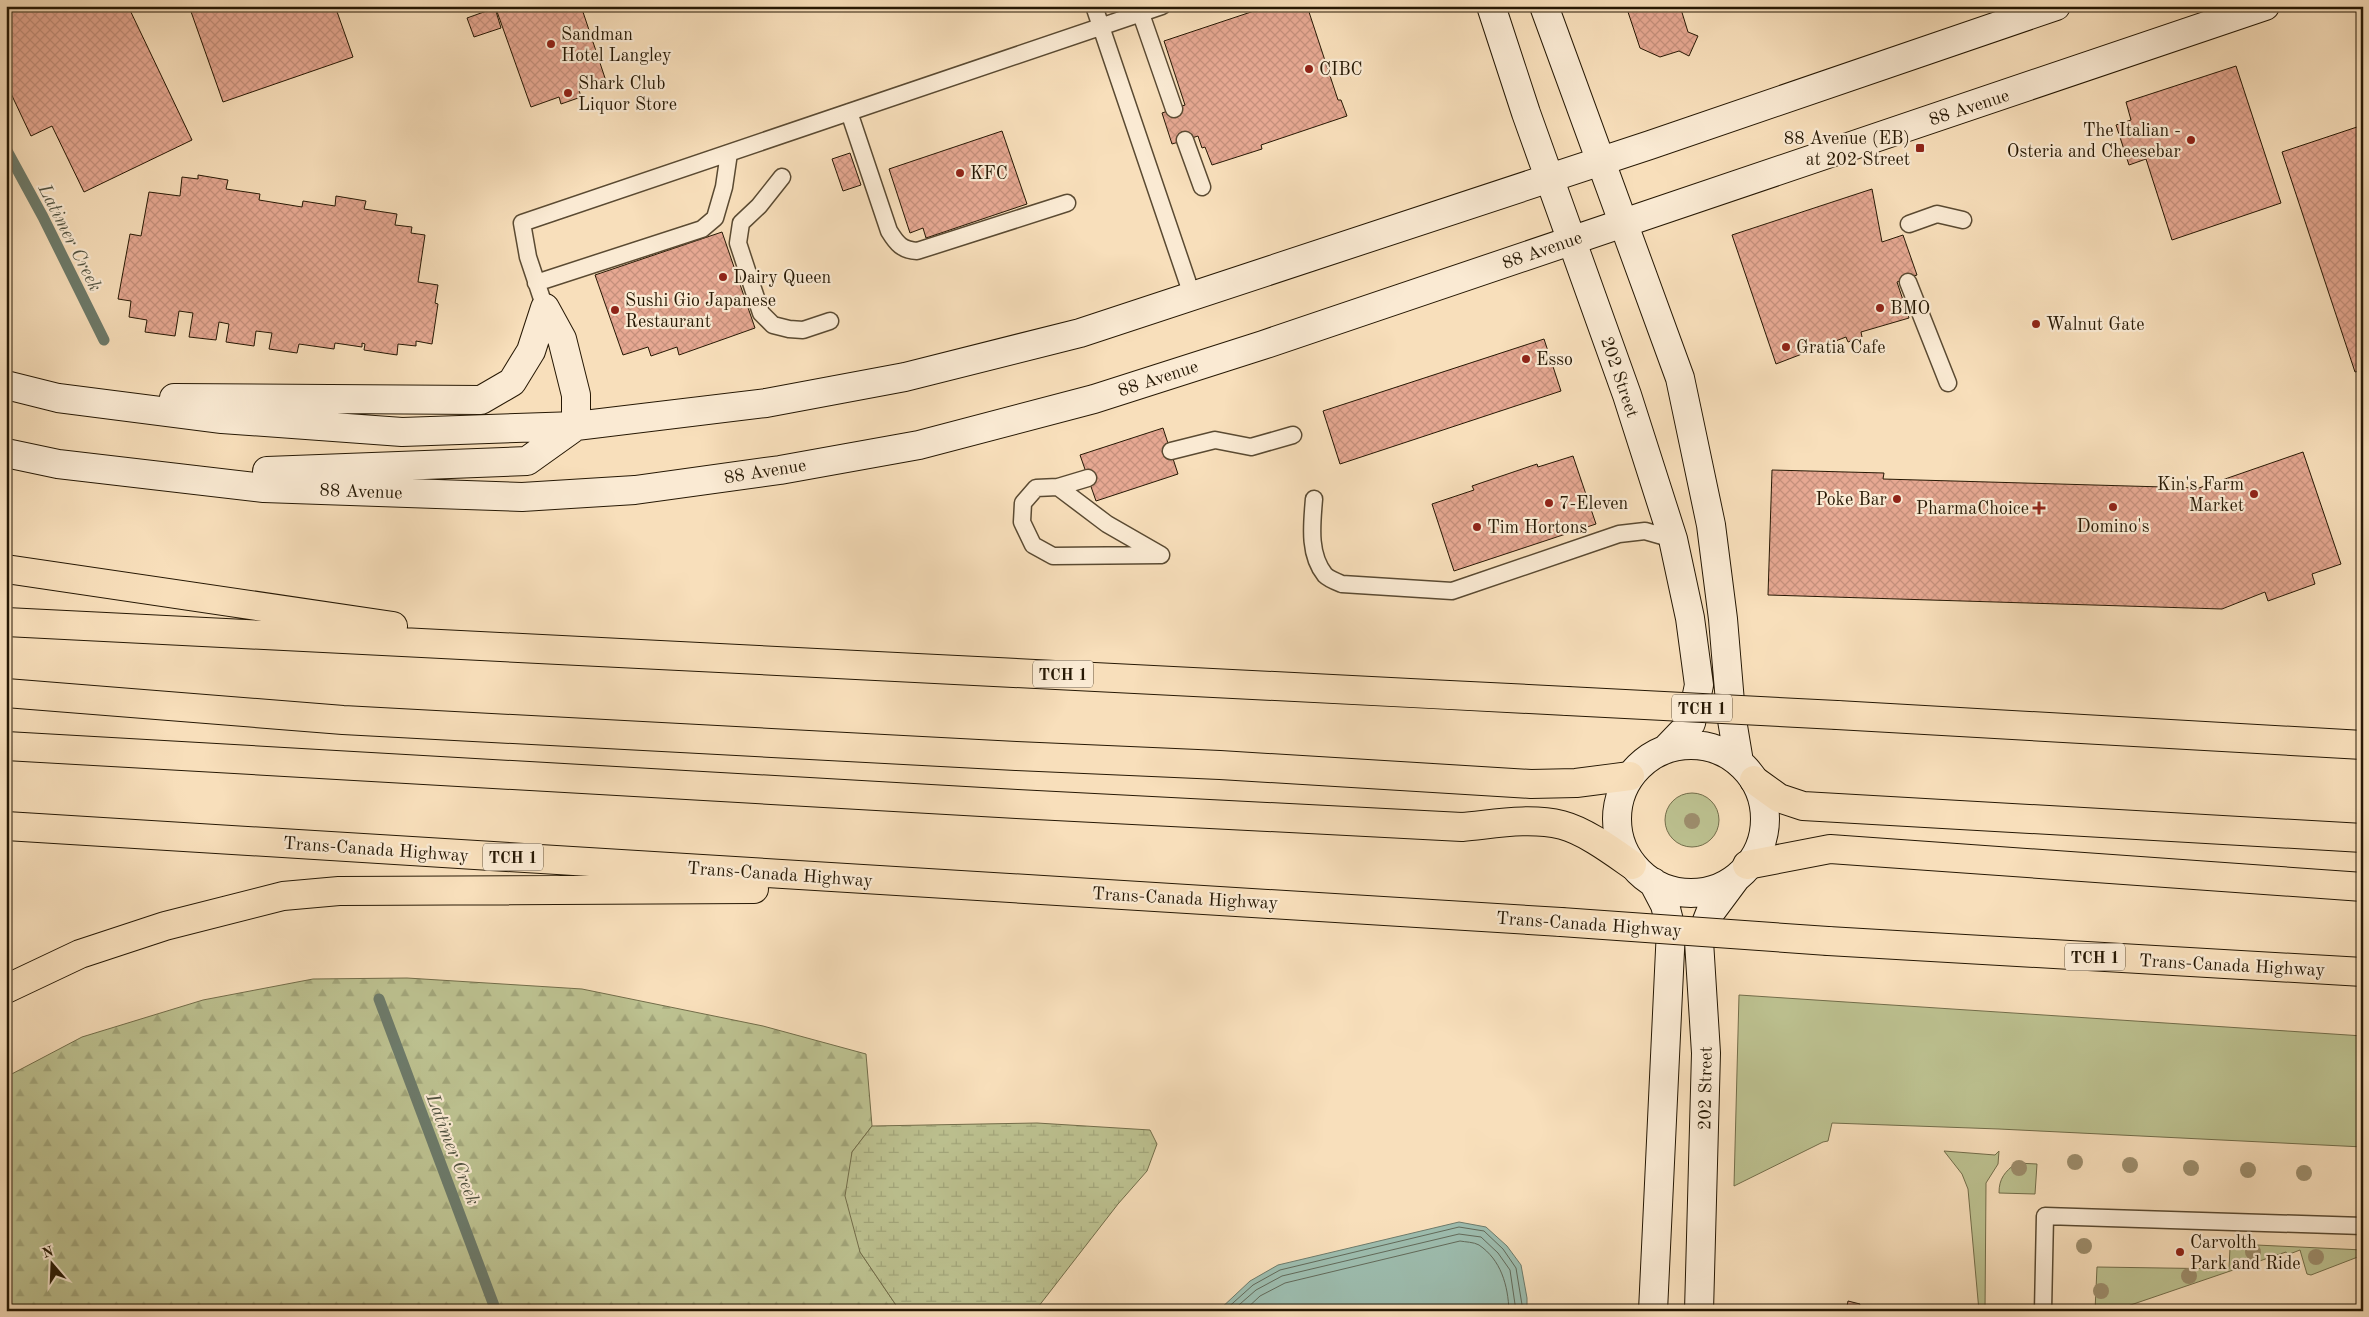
<svg xmlns="http://www.w3.org/2000/svg" width="2369" height="1317" font-family="'Old Standard TT',serif">
<style>
.green{fill:#bdc291;stroke:#726d4a}
.forest{fill:url(#forest-firs);stroke:#726d4a}
.wetland{fill:url(#wetland-marsh);stroke:#726d4a}
.water{fill:#9dbdaf;stroke:#6d7b6b}
.lines{fill:none;stroke-linecap:round;stroke-linejoin:round}
.shore{stroke:#626a5a;stroke-width:1}
.stream{stroke:#6d7b6b;stroke-width:11}
.building{fill:url(#building-cross-hatch);stroke:#261804}
.service-casing{stroke:#5a4a32;stroke-width:19}
.secondary-casing{stroke:#261804;stroke-width:30}
.motorway-casing{stroke:#261804;stroke-width:30}
.service{stroke:#faead3;stroke-width:16}
.secondary{stroke:#faead3;stroke-width:28}
.motorway{stroke:#f8dfbb;stroke-width:28}
.motorway-bridge-casing{stroke:#261804;stroke-width:30;stroke-linecap:butt}
.motorway-bridge{stroke:#f8dfbb;stroke-width:28}
.tree{fill:#9d8e6d}
.poi-dot{fill:#8f2418;stroke:#faead3;stroke-width:2}
.labels{text-anchor:middle;stroke-width:4.5;stroke-linejoin:round;paint-order:stroke}
.shield{fill:#faead3;stroke:#665742;stroke-width:1}
.shield-label{font-size:16px;font-weight:bold;fill:#261804}
.poi-label{font-size:18px;fill:#261804;stroke:#faead3;text-anchor:start}
.street-label{font-size:18px;fill:#261804;stroke:#faead3}
.water-label{font-size:19px;font-style:italic;fill:#505240;stroke:#faead3}
</style>
<defs>
<pattern id="forest-firs" width="22" height="20" patternUnits="userSpaceOnUse" patternTransform="scale(1.25)"><rect width="22" height="20" fill="#bdc291"/><path d="M5 1l3.5 6h-7zM16 11l3.5 6h-7z" fill="#a2a67b"/></pattern>
<pattern id="wetland-marsh" width="20" height="14" patternUnits="userSpaceOnUse" patternTransform="scale(1.25)"><rect width="20" height="14" fill="#bdc291"/><path d="M1 5h8M5 5V1M11 12h8M15 12V8" fill="none" stroke="#a2a67b"/></pattern>
<pattern id="building-cross-hatch" width="8" height="8" patternUnits="userSpaceOnUse" patternTransform="scale(1.25)"><rect width="8" height="8" fill="#e6a892"/><path d="M0 0l8 8M0 8l8-8" fill="none" stroke="#c5907c"/></pattern>
</defs>
<rect width="100%" height="100%" fill="#f8dfbb"/>
<filter id="stains"><feTurbulence type="fractalNoise" baseFrequency=".004" numOctaves="4"/><feColorMatrix values="0 0 0 0 .2 0 0 0 0 .09 0 0 0 0 .02 0 0 0 .5 -.17"/></filter>
<radialGradient id="worn" r=".72"><stop offset=".6" stop-color="#630" stop-opacity="0"/><stop offset="1" stop-color="#630" stop-opacity=".3"/></radialGradient>
<!-- green -->
<path class="green" d="M1665 820a27 27 0 1 1 54 0a27 27 0 1 1-54 0Z
M1739,995l624,41v111l-364,-18 -167,-6 -4,18 -5,1 -89,44z
M1944,1151l51,4 4,-4 -1,13 -12,19 -1,128h-6l-11,-122 -6,-15z
M2016,1163l21,1 -2,30 -36,-1c0,-15 6,-21 17,-30z
M2235,1244l128,6v5l-52,20 -4,-1 -7,-24 -13,5 -1,-3 -173,59h-18l2,-44 132,2 1,-21 1,-3z"/>
<!-- forest -->
<path class="forest" d="M407,978l175,11 181,37 103,28 6,72 -20,26 8,100 40,59h-894v-234l76,-40 121,-37 110,-21z"/>
<!-- wetland -->
<path class="wetland" d="M1037,1123l113,7 7,14 -10,27 -29,33 -83,107h-135l-40,-59 -15,-56 7,-44 20,-26z"/>
<!-- water -->
<path class="water" d="M1459,1222l27,5 21,19 14,19 6,33v13h-309l32,-30 28,-16z"/>
<g class="lines">
<!-- shore -->
<path class="shore" d="M1224,1311l29,-26 27,-15 179,-43 25,4 19,18 13,19 7,43
M1232,1311l24,-21 26,-14 177,-42 22,3 17,16 12,17 6,41
M1244,1311l16,-15 25,-13 175,-42c5,1 14,1 19,4 22,15 29,40 30,66"/>
<!-- stream -->
<path class="stream" d="M6,149l37,68 61,123
M379,999l117,312"/>
</g>
<!-- building -->
<path class="building" d="M6,6h122l64,134 -108,52 -32,-66 -21,10 -25,-53z
M189,6h146l18,51 -130,45z
M495,6h86l25,75 -27,9 2,7 -20,7 -2,-7 -28,10z
M1269,6h38l31,94h3l6,16 -86,29 1,4 -50,16 -7,-18 -3,1 -4,-12 -26,8 -10,-31 23,-8 -21,-64z
M1626,6h54l8,26 10,4 -9,20 -10,-5 -19,6 -20,-9z
M495,8l6,20 -27,9 -7,-19z
M2236,66l45,137 -109,37 -26,-81 -17,6 -13,-40 15,-5 -5,-18z
M2363,125v245l-8,2 -73,-220z
M1002,131l25,73 -101,34 -3,-10 -13,5 -21,-64z
M850,153l11,32 -18,6 -11,-32z
M198,175l30,5 -2,9 34,5 -1,6 43,7 1,-6 32,5 1,-10 30,5 -2,8 33,5 -2,11 17,2 -1,6 14,2 -7,47 20,3 -3,18 3,1 -6,40 -16,-3v5l-18,-2 -1,11 -33,-5 1,-6 -3,-1v4l-27,-4 -1,6 -35,-5 -2,9 -28,-4 3,-16 -16,-2 -2,15 -28,-4 3,-18 -10,-2 -3,18 -27,-3 4,-24 -14,-2 -4,25 -30,-4 2,-12 -18,-3 2,-16 -13,-2 12,-65 11,2 8,-44 31,4 2,-19 16,2z
M1872,189l10,53 21,-7 14,40 -20,7 12,36 -48,14 1,5 -14,5 -2,-5 -70,27 -44,-129z
M722,232l33,96 -76,27 -2,-8 -26,9 -3,-9 -25,8 -28,-80z
M1544,339l17,52 -221,73 -17,-53z
M1163,428l15,46 -82,27 -16,-46z
M2303,452l38,112 -29,10 3,10 -47,17 -3,-9 -43,17 -454,-14 4,-125 112,3 -1,6 316,9z
M1573,456l23,68 -142,47 -22,-67 42,-14 -2,-4 65,-22 1,3z
M1848,1301l12,3 -2,7h-12z"/>
<g class="lines">
<defs>
<path id="service" d="M1094,6l99,292
M1141,14l33,95
M849,112l40,119c8,13 13,19 28,20l150,-48
M1185,140l17,47
M782,177l-23,29 -18,17 -3,20 23,70 12,12 16,4 14,1 27,-9
M1909,224l28,-10 26,6
M1908,282l40,101
M536,283l166,-54 13,-11 9,-31 5,-34
M545,308l-17,-51 -6,-34 640,-217
M1171,451l44,-11 36,7 42,-12
M1088,478l-30,9 -22,1 -13,15 -1,19 11,23 20,11 108,-1
M1058,487l49,37 54,31
M1314,499c-2,25 -6,55 11,76 4,4 12,7 17,9l110,7 167,-57 26,-3 28,8
M2043,1311l2,-95 318,10"/>
<path id="secondary" d="M1491,6l35,107 101,282 46,144 17,79 9,67 -8,38 -24,25
M1544,6l136,372 31,147 12,94 8,95 8,48
M545,308l17,31 14,56v31
M6,385l52,13 164,21 180,13 174,-6 190,-23 139,-26 175,-44 570,-188 406,-139
M174,398l307,2 31,-18 19,-31 14,-43
M6,453l52,11 206,24 258,9 113,-7 145,-20 139,-25 175,-46 169,-54 1002,-339
M267,471l260,-10 49,-35
M1617 819a74 74 0 1 1 148 0a74 74 0 1 1-148 0Z
M1653,882l12,23 6,24 -18,382
M1699,1311l7,-258 -7,-112 11,-28 26,-35"/>
<path id="motorway" d="M6,569l387,57
M6,622c521,27 1041,52 1561,79
M6,693l337,27 673,36 204,9 311,19 45,-1 54,-7
M1837,715l526,30
M6,746l1011,58 445,23c33,-3 67,-10 100,-2 23,6 50,26 70,40
M1754,780l25,18 24,8 560,32
M6,826l1555,96
M1747,865l83,-16 533,38
M1828,941l535,31
M6,989l74,-35 85,-28 118,-30 56,-5 415,-2"/>
</defs>
<!-- service casing -->
<use href="#service" class="service-casing"/>
<!-- secondary casing -->
<use href="#secondary" class="secondary-casing"/>
<!-- motorway casing -->
<use href="#motorway" class="motorway-casing"/>
<!-- service -->
<use href="#service" class="service"/>
<!-- secondary -->
<use href="#secondary" class="secondary"/>
<!-- motorway -->
<use href="#motorway" class="motorway"/>
<defs>
<path id="motorway-bridge" d="M1567,701l270,14
M1561,922l267,19"/>
</defs>
<!-- motorway-bridge casing -->
<use href="#motorway-bridge" class="motorway-bridge-casing"/>
<!-- motorway-bridge -->
<use href="#motorway-bridge" class="motorway-bridge"/>
</g>
<!-- trees -->
<g class="tree">
<circle cx="1692" cy="821" r="8"/>
<circle cx="2075" cy="1162" r="8"/>
<circle cx="2130" cy="1165" r="8"/>
<circle cx="2019" cy="1168" r="8"/>
<circle cx="2191" cy="1168" r="8"/>
<circle cx="2248" cy="1170" r="8"/>
<circle cx="2304" cy="1173" r="8"/>
<circle cx="2084" cy="1246" r="8"/>
<circle cx="2253" cy="1252" r="8"/>
<circle cx="2316" cy="1257" r="8"/>
<circle cx="2189" cy="1276" r="8"/>
<circle cx="2101" cy="1291" r="8"/>
</g>
<!-- markers -->
<g class="poi-dot">
<circle cx="551" cy="44" r="5"/>
<circle cx="1309" cy="69" r="5"/>
<circle cx="568" cy="93" r="5"/>
<circle cx="2191" cy="140" r="5"/>
<rect x="1915" y="143" width="10" height="10" rx="2.5"/>
<circle cx="960" cy="173" r="5"/>
<circle cx="723" cy="277" r="5"/>
<circle cx="1880" cy="308" r="5"/>
<circle cx="615" cy="310" r="5"/>
<circle cx="2036" cy="324" r="5"/>
<circle cx="1786" cy="347" r="5"/>
<circle cx="1526" cy="359" r="5"/>
<circle cx="2254" cy="494" r="5"/>
<circle cx="1897" cy="499" r="5"/>
<circle cx="1549" cy="503" r="5"/>
<circle cx="2113" cy="507" r="5"/>
<path d="M2036.5 500.5h5v5h5v5h-5v5h-5v-5h-5v-5h5z"/>
<circle cx="1477" cy="527" r="5"/>
<circle cx="2180" cy="1252" r="5"/>
</g>
<g class="labels">
<!-- shield labels -->
<g class="shield">
<rect x="1033" y="660.5" width="60" height="27" rx="4"/>
<rect x="1672" y="694.5" width="60" height="27" rx="4"/>
<rect x="483" y="843.5" width="60" height="27" rx="4"/>
<rect x="2065" y="943.5" width="60" height="27" rx="4"/>
</g>
<g class="shield-label">
<text x="1063" y="680">TCH 1</text>
<text x="1702" y="714">TCH 1</text>
<text x="513" y="863">TCH 1</text>
<text x="2095" y="963">TCH 1</text>
</g>
<!-- poi labels -->
<g class="poi-label">
<text x="561" y="40">Sandman<tspan x="561" dy="21">Hotel Langley</tspan></text>
<text x="1319" y="75">CIBC</text>
<text x="578" y="89">Shark Club<tspan x="578" dy="21">Liquor Store</tspan></text>
<text x="2181" y="136" text-anchor="end">The Italian -<tspan x="2181" dy="21">Osteria and Cheesebar</tspan></text>
<text x="1910" y="144" text-anchor="end">88 Avenue (EB)<tspan x="1910" dy="21">at 202 Street</tspan></text>
<text x="970" y="179">KFC</text>
<text x="733" y="283">Dairy Queen</text>
<text x="625" y="306">Sushi Gio Japanese<tspan x="625" dy="21">Restaurant</tspan></text>
<text x="1890" y="314">BMO</text>
<text x="2046" y="330">Walnut Gate</text>
<text x="1796" y="353">Gratia Cafe</text>
<text x="1536" y="365">Esso</text>
<text x="2244" y="490" text-anchor="end">Kin's Farm<tspan x="2244" dy="21">Market</tspan></text>
<text x="1887" y="505" text-anchor="end">Poke Bar</text>
<text x="1559" y="509">7-Eleven</text>
<text x="2029" y="514" text-anchor="end">PharmaChoice</text>
<text x="2113" y="532" text-anchor="middle">Domino's</text>
<text x="1487" y="533">Tim Hortons</text>
<text x="2190" y="1248">Carvolth<tspan x="2190" dy="21">Park and Ride</tspan></text>
</g>
<!-- street labels -->
<g class="street-label">
<text transform="translate(1969 107) rotate(-18)" y="6">88 Avenue</text>
<text transform="translate(1542 250) rotate(-19)" y="6">88 Avenue</text>
<text transform="translate(1620 377) rotate(71)" y="6">202 Street</text>
<text transform="translate(1158 378) rotate(-18)" y="6">88 Avenue</text>
<text transform="translate(765 471) rotate(-9)" y="6">88 Avenue</text>
<text transform="translate(361 491) rotate(2)" y="6">88 Avenue</text>
<text transform="translate(376 849) rotate(4)" y="6">Trans-Canada Highway</text>
<text transform="translate(780 874) rotate(4)" y="6">Trans-Canada Highway</text>
<text transform="translate(1185 898) rotate(3)" y="6">Trans-Canada Highway</text>
<text transform="translate(1589 924) rotate(4)" y="6">Trans-Canada Highway</text>
<text transform="translate(2232 965) rotate(3)" y="6">Trans-Canada Highway</text>
<text transform="translate(1705 1088) rotate(-89)" y="6">202 Street</text>
</g>
<!-- water labels -->
<g class="water-label">
<text transform="translate(71 237) rotate(63)" y="7">Latimer Creek</text>
<text transform="translate(454 1149) rotate(69)" y="7">Latimer Creek</text>
</g>
</g>
<!-- margin -->
<rect width="2369" height="1317" fill="none" stroke="#f8dfbb" stroke-width="25"/>
<rect x="8" y="8" width="2354" height="1302" fill="none" stroke="#261804" stroke-width="2.5"/>
<rect x="12" y="12" width="2344" height="1292" fill="none" stroke="#261804"/>
<!-- north arrow -->
<g transform="translate(52 1264) rotate(341)" stroke="#faead3" stroke-width="4" paint-order="stroke">
<path d="M0-4L9 19L0 12L-9 19Z" fill="#261804"/>
<text y="-8" font-size="14" font-weight="bold" text-anchor="middle" fill="#261804">N</text>
</g>
<rect width="100%" height="100%" filter="url(#stains)"/>
<rect width="100%" height="100%" fill="url(#worn)"/>
</svg>
